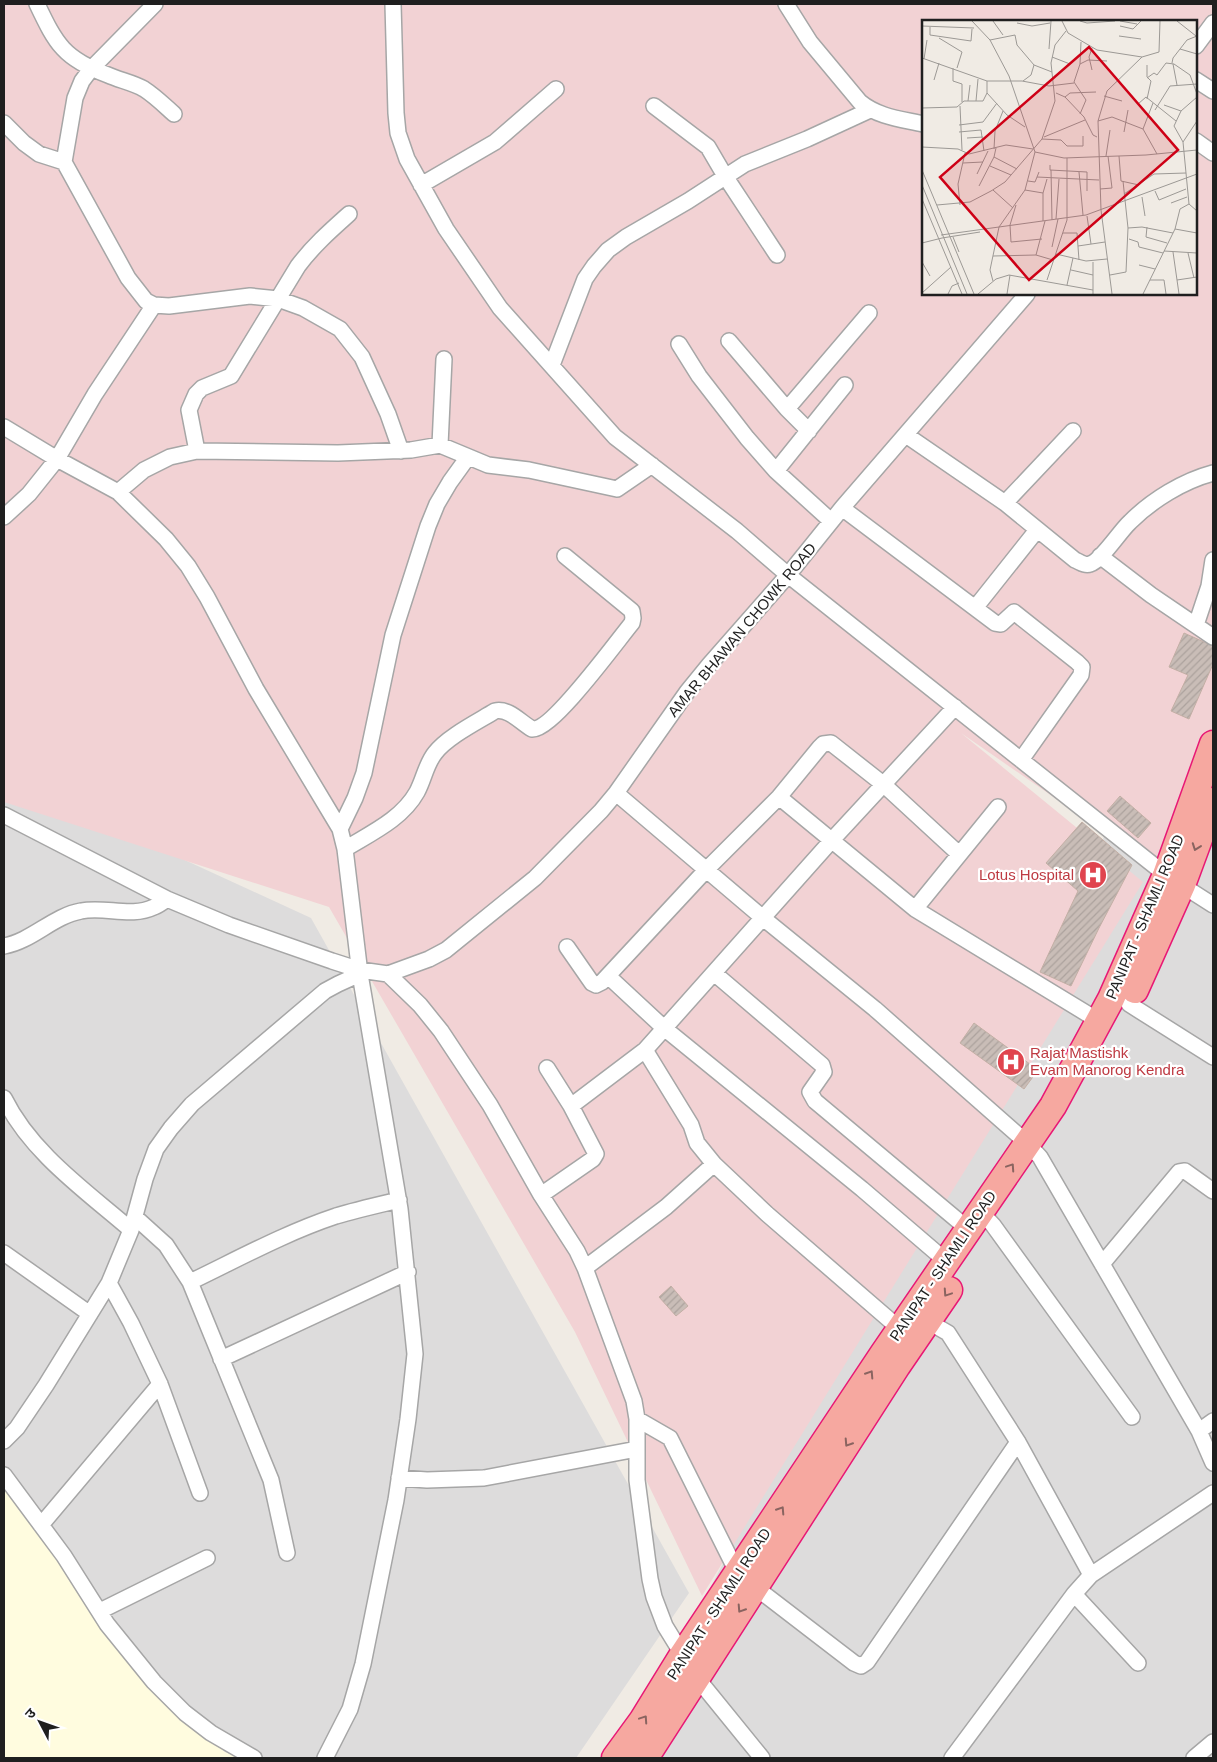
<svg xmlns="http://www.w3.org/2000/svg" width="1217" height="1762" font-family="Helvetica,'Noto Sans Devanagari',sans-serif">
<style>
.residential{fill:#dddcdc}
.commercial{fill:#f2d2d4;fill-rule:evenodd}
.education{fill:#fffcdf}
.building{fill:url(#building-hatch);stroke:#c3afa5}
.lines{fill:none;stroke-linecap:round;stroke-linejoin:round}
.minor-casing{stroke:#a6a6a6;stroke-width:18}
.trunk-casing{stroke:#e81875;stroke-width:29}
.minor{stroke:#fff;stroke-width:15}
.trunk{stroke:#f6a8a0;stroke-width:26}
.oneway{stroke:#8a6460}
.labels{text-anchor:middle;stroke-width:4.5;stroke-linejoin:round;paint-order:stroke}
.street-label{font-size:15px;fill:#1f1f1f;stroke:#fff}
.health-label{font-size:15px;fill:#be3a42;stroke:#fff;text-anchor:end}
.inset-road{fill:none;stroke:#9c9995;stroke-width:1}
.view{fill:#ce0016;fill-opacity:0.15;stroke:#ce0016;stroke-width:2.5}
.inset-edge{fill:none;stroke:#1f1f1f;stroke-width:2.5}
</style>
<defs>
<pattern id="building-hatch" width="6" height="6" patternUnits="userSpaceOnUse" patternTransform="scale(1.25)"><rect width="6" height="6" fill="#c9bdb7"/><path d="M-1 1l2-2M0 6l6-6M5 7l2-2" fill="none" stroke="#aca29d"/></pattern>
</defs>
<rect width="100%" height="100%" fill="#f0ebe4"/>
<!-- residential -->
<path class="residential" d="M1213,629v1129h-592z
M4,777l307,141 378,675 -113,165h-572z"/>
<!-- commercial -->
<path class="commercial" d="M4,4h1209v745l-47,126 -205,-142 182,149 -441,714 -127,-264 -246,-425 -325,-105zM923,21h273v273h-273z"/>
<!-- education -->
<path class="education" d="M4,1480l160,221 61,51 15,6h-236z"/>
<!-- building -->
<path class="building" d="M1184,633l29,13v18l-24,55 -18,-8 17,-36 -19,-8z
M1120,796l31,27 -13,15 -31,-27z
M1082,822l50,43 -33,63 -28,58 -31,-14 38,-81 -32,-28z
M974,1023l64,47 -14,19 -64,-46z
M671,1286l17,20 -12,10 -17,-19z"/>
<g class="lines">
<defs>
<path id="minor" d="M37,4c19,40 27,55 71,71 11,5 26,8 36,14 11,7 21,17 30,25
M155,4l-64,65 -9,12 -7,17 -11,64 64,116 18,23 8,4 15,1 81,-10 28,3 25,9 37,21 22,28 26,57 13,37
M393,4l3,109 2,20 9,26 39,70 54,79 115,129 122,94 51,44 378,300 47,30
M786,4l24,38 50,60c18,15 41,17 63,22
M1196,46l17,-23
M1196,80l17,11
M654,106l54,41 17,29 52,79
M4,123l20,20 15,11 25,8
M1196,141l17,12
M421,185l74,-43 61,-53
M729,341l58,68 22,22
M679,344l20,32 48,62 29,33 55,50
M552,365l33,-86 9,-13 14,-16 18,-13 62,-36 57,-37 62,-25 63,-29
M787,409l82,-96
M4,427l53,32 61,33 48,47 22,27 19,31 49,92 84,140 5,20 15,125 40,235 15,145 -7,65 -12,81 -33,164 -13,45 -25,49
M906,435l99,68 70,57c5,2 10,6 15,4 11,-3 30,-33 40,-42 22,-22 53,-41 83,-49
M440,445l4,-86
M197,451l-8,-41 7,-16 6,-6 29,-12 67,-110c15,-20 32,-35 51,-52
M776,471l69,-86
M118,492l26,-22 26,-13 27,-6 141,2 73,-3 29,-5 48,20 41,5 88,19 35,-24
M1005,503l68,-72
M842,508l153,115 6,1 13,-12 63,50 5,5 -1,8 -60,85
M4,517l25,-23 28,-35 38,-65 59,-89
M1100,556l51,39 62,42
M975,608l62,-78
M1196,625l13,-39 4,-26
M616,793l147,125 112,91 152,134 13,14 159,274 14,32
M779,797l136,112 184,112
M4,815l163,84 62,26 103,36 28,9 28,4 32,31 21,26 49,74 51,90 36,56 8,17 49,133 3,18v61l13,99 4,18 11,29 32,52 65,80
M340,829l15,-31 9,-25 29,-138 35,-109 9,-22 13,-22 18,-25
M345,849c26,-16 57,-30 72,-57 7,-13 9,-28 18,-39 12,-16 42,-31 60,-42 14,-3 25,11 37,18 20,2 85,-88 100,-106l1,-5 -1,-7 -67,-55
M915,909l83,-102
M4,946c28,-5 49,-30 77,-35 24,-5 50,7 73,-4 5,-2 9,-5 13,-8
M567,947l25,36 4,2 6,-3 105,-113 72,-72 41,-50 3,-3 8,-1 52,41 76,70
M714,973l108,92 2,7 -14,20 5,9 153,128
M388,974l41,-15 17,-9 89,-72 66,-67 15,-18 71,-101 22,-27 79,-90 54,-67 185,-214
M608,976l56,52 198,161 84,72
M1129,1004l84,53
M645,1050l46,75 6,18 17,21 53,50 133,115
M4,1098c27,55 82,93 127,132
M571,1106l74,-56 187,-210 123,-133
M541,1195l52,-36 3,-5 -25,-48 -24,-38
M981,1212l12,13 139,192
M135,1217l31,28 24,37 81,198 16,73
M4,1253l86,61
M1102,1264l77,-92 6,-1 28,20
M585,1268l81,-61 48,-43
M190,1282c48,-23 95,-49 146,-66 20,-6 42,-11 63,-16
M109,1283l22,40 29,61 40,109
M922,1318l26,15 70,109 73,133
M221,1359l187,-87
M637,1419l33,19 68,136 116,89 7,3 6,-4 151,-220
M1199,1431l14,-10
M4,1441l13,-13 29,-43 63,-102 22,-53 14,-51 11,-30 15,-21 21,-24 133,-113 13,-7 22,-10
M4,1475l60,81 43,68 47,58 31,31 26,20 43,25
M399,1478l28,2 57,-2 153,-29
M41,1525l119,-141
M1074,1594l64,69
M100,1611l107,-53
M952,1758l122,-164 17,-19 122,-82
M1194,1758l19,-16"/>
<path id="trunk" d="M1135,990l47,-105 31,-84
M615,1758l27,-37 40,-65 201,-302 170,-248 58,-107 55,-124 47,-131
M645,1758l252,-392 52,-76"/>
</defs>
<!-- minor casing -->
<use href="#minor" class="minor-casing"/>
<!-- trunk casing -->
<use href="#trunk" class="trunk-casing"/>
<!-- minor -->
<use href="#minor" class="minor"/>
<!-- trunk -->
<use href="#trunk" class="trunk"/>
</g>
<!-- one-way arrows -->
<defs><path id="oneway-chevron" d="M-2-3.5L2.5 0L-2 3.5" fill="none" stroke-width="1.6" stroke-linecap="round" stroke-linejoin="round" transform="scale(1.25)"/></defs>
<g class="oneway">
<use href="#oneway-chevron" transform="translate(1196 847) rotate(110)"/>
<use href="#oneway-chevron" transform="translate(1011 1167) rotate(-56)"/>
<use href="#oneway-chevron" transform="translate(947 1293) rotate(124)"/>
<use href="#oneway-chevron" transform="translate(870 1374) rotate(-57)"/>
<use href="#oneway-chevron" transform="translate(848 1443) rotate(123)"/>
<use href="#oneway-chevron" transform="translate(781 1510) rotate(-57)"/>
<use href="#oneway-chevron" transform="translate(741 1609) rotate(123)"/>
<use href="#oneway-chevron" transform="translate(644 1719) rotate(-56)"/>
</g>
<!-- icons -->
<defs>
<symbol id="hospital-disc" viewBox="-11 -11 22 22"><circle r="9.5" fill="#e0444e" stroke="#fff"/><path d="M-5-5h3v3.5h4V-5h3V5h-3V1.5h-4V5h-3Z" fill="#fff"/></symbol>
</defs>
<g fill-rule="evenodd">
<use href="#hospital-disc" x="1077" y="859" width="32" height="32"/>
<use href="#hospital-disc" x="995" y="1046" width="32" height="32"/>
</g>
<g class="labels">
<!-- street labels -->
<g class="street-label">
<text transform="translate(742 630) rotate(-50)" y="5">AMAR BHAWAN CHOWK ROAD</text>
<text transform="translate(1145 917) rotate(-67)" y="5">PANIPAT - SHAMLI ROAD</text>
<text transform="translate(943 1266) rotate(-56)" y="5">PANIPAT - SHAMLI ROAD</text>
<text transform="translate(719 1604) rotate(-57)" y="5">PANIPAT - SHAMLI ROAD</text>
</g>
<!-- health labels -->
<g class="health-label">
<text x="1074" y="880">Lotus Hospital</text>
<text x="1030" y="1058" text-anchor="start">Rajat Mastishk<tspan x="1030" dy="17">Evam Manorog Kendra</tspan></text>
</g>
</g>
<!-- overview -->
<g transform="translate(922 20)">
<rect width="275" height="275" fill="#f0ebe4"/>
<path class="inset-road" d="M50,1l18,19 19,36 26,76 -10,38 -26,37 -9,43 3,11M71,1l10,14M140,1l6,12 29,17 45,7 17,-5 1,-31M158,1l7,2 28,-2M198,1l17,3M255,1l19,15M95,3l15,3 18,-3M0,6l52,2M198,6l13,3 8,-8M8,7v8l41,6 1,-12M197,16l22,3M17,18l23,14 -5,16M68,20l25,-5 2,10 17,20 18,7M127,29l2,-28M258,29l17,5M130,37l18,7M0,38l65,23h35l27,5 25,-3M2,39l3,-19M250,43l1,-5 14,-18 10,-4M158,44l1,-22M251,44l4,21M225,45v12l4,4 -4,18M31,48v13l9,3v18M170,50l-3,-13 3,-9M225,58l7,-5 3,2 9,-12 8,1 16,11 7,19M12,60l5,-17M101,61l8,-6 3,-10M65,73l20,22 18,12M134,73l9,4 19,20 9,18 4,2M182,76l18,5M143,77l5,-4 26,-1M275,77l-16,14 -7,15 9,16 6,62 8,7M46,81l2,-16M54,81l2,-22M231,83l-10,26 14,25M216,84l8,-7 30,24M242,85l17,6M38,86l2,44M0,88l35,-1 7,-6h19l4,-8v-12M233,90l15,-24 27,-2M158,94l6,-14 -12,-18 6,-18 8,-4 19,1M176,101l14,-4 31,12M37,105l24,-3 14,-19M37,112l22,-2 3,21M202,112l4,-22M122,117l41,-17M45,118l16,-1M120,119l19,1 6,6h16v-10M261,122l14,-21M0,127l36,2 11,5 37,-9 27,4M72,129l1,-18 8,-20M113,132l29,6 82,-3 51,-5M184,136l4,-26M197,136l2,25 18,4M72,137l23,12M41,143l20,-1M128,145v5l37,2v19M68,146l21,9M0,150l52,124M129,150l1,50M157,152l4,43M55,154l11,-23M115,157l62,3M106,161l7,1 4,-10M0,165l45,109M57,166l15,-29 2,-9M178,169l12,-1 -4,-32M71,170l20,18M103,170l18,3M233,171l4,9 27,-11M202,174l30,-20 32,-1M220,177l3,19M0,179l40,95M249,183l16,-6M15,185l33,-3 21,-11 14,-9 37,-43 13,-38 -4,-38 4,-18 11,-14M38,185l-2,-21 7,-31M94,185l-6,20 1,17 31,-3M165,196l4,28M134,199l3,-40M121,201v-28l4,-14M225,207l-1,10 21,6M206,208l14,-1 31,6M253,209l22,4M141,213h14l2,27M19,215l145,-20 111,-41M31,217l6,15M20,218l38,-6M207,219l9,3 1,5 24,6M0,223l20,-5M156,226l27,-4M130,227l6,-28M242,231l33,2M251,232l6,42M266,233l6,25M134,234l30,7 21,-2M114,235l9,-34M71,236l43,-1 17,5M0,242l8,14M171,242v32M217,245l16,4M149,250l22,5M188,255l16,-3 2,-44 -5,-47M125,260l20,-60v-62M228,260h14l2,14M255,260l20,-3M145,265l6,-27M0,273l29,-26M26,274l4,-8 7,-3M56,274l18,-15 13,-4 84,15M85,274l3,-19M190,274l-11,-84 -3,-89 9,-30 35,-34M221,274l32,-65 5,-20 9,-5"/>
<path class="view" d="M167,27l89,103 -149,130 -89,-103z"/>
<rect width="275" height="275" class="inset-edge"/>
</g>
<!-- border -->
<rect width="1217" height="1762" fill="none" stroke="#1f1f1f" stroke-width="10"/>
<!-- north arrow -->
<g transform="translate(40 1722) rotate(311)" stroke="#ffffff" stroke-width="4" paint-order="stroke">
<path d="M0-4L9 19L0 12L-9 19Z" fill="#1f1f1f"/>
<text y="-8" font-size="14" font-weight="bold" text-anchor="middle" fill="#1f1f1f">उ</text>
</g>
</svg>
